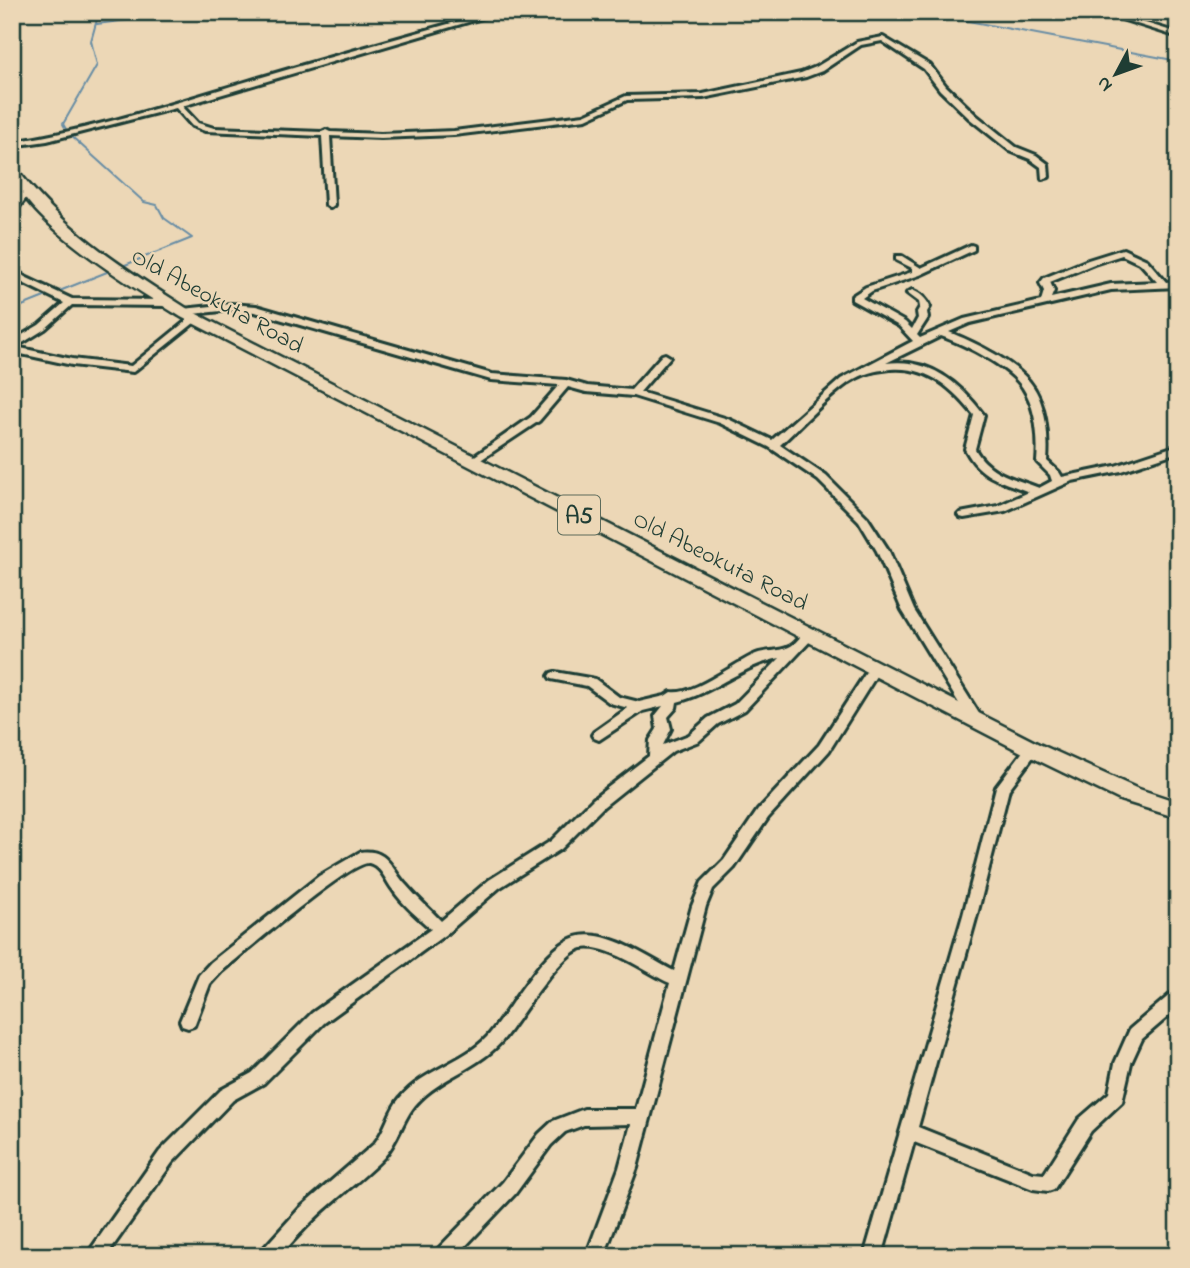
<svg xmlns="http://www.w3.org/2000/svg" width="1190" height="1268" font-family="'Indie Flower',sans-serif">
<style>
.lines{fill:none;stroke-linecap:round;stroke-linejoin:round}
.stream{stroke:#678da5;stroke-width:2}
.minor-casing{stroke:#1f3d34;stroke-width:6}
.trunk-casing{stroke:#1f3d34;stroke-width:5}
.minor{fill:#ecd7b6;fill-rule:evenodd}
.trunk{fill:#ecd7b6;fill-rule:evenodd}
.labels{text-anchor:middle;stroke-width:5;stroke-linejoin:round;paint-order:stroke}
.shield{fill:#ecd7b6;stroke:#5c6b5b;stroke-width:2}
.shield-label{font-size:23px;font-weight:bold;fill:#1f3d34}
.street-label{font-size:24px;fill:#1f3d34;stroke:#ecd7b6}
</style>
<rect width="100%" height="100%" fill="#ecd7b6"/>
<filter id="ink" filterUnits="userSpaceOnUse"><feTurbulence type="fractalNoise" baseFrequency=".0143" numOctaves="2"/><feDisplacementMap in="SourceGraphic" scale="14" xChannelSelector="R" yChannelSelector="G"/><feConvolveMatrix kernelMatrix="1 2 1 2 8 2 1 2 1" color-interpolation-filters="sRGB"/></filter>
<g filter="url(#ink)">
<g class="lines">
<!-- stream -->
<path class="stream" d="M921,12l257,49
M97,24l91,-12
M67,131l-4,-7 34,-59 -6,-24 8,-29
M70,135l74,67 13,3 7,13 28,20 -72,29
M12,310l95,-38"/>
<defs>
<path id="minor" d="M491,12h11l-320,94 16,17 16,5 108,4 4,-2 4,2 51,2 73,-3 130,-16 42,-19 77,-2 98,-21 15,-6 41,-25 26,-5 47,28 16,21 30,29 40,32 20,8 12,9 1,13 -7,2 -1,-12 -11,-8 -20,-8 -40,-32 -30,-29 -16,-21 -42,-28 -21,4 -39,26 -16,6 -103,21 -76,2 -41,19 -132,16 -73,3 -51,-2 4,69 -4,3 -4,-3 -4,-69 -117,-5 -13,-5 -16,-18 -129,33 -35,5v-4c79,-12 156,-37 233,-60 81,-24 164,-47 246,-70z
M1099,12h11l68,21v4z
M23,181l4,2 -1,2 -14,2v-4z
M24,190l7,2 -16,20h-3v-10z
M971,245l3,1v4l-54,25 -48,16 -10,7 43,24 7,7 6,-11 -1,-6 3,-5 -1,-5 -12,-9 5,-3c8,3 15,9 18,17l-3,5 1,6 -11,17 3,3 44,-19 77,-18 3,-10 -4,-8 4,-5 44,-18 35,-11 24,11 19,22 12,-1v6l-67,3 -141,33 -21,9c27,11 61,27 80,49 17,20 20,55 18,80l12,11 3,5 53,-11 63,-21v7l-57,19 -49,10 -67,30 -41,7 -4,-1 -2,-2 2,-2 38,-7 31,-14c-29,-12 -48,-13 -64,-43l9,-34c-24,-30 -50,-52 -91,-45 -12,1 -24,6 -35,13 -24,17 -46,42 -68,62l46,31 41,41 22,34 25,59 69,110 -2,3h-10l-69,-113 -25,-59 -18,-30 -41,-41 -49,-33 -49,-24 -87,-27 -47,-4 -18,-5 -29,34 -66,44 -5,-3 1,-2 62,-43 28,-32 -68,-5 -236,-68 -24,-2 -48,5 -5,-3 5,-3 48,-5 25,2 236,68 74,6 21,6 44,4 31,-35 3,-1 5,3 -30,35 88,27 44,21 69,-61 72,-38 -14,-15 -47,-26v-4l14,-9 46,-15v-4l-16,-8v-4h6l19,12zM1122,255l19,9 16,18 -46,2 -60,14 3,-7 -4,-9 44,-18zM941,336c24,9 68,30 82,52 13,19 16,51 14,74l13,13 2,6 -13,7c-25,-10 -50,-14 -64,-39l9,-34c-24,-32 -55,-58 -98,-52z
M12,267l13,10 47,22 95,1 5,3 -5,3 -95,-1 -27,24 -29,18 56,12 59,7 60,-49 3,-1 5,3 -66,53 -61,-7 -60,-13v-11l27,-16 25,-22 -45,-22 -7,-6z
M810,630l4,1 2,3 -2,3 -69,73 -27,14 -19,17 -26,10 -70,56 -42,42 -62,39 -53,46 -122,89 -60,60 -31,17 -61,63 -66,93h-20l74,-105 61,-61 31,-17 60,-60 119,-84c-13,-12 -28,-24 -38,-39 -7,-9 -12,-24 -24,-27 -17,-3 -129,93 -148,109l-11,12 -16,42 -6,2 -6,-2 -2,-5 19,-46 12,-13 108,-86 41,-24c28,-4 31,17 46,33 11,13 24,24 35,36l48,-41 62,-39 42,-42 56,-43 1,-16 7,-11 -2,-13 8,-10 -20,5 -44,29 -5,-2 -2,-3 2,-3 34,-24 -18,-5 -23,-17 -36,-7 -2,-3 2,-3 4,-1 40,7 24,18 20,5 26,-6 6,-4c22,4 63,-29 85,-38 10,-4 23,-2 33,-7 8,-3 12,-14 21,-17zM780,658l-45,46 -27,14 -19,17 -26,10 8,-16 -3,-12 8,-9 1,-6c37,-9 66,-37 103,-44z
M875,664l6,4 -52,83 -61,67 -34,50 -21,21 -7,17 -69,262 -33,88h-18l33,-88 12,-44 -47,1 -19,7 -14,13 -36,49 -59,62h-22l3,-6 66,-68 36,-48 14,-13 31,-12h52l34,-126c-23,-10 -62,-40 -88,-35 -22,5 -61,69 -76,88 -22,30 -59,38 -85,63 -18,16 -21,40 -37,58 -16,17 -34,30 -52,46 -19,16 -36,34 -52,53h-21l3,-6 38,-42 74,-64c13,-16 14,-32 26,-46 23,-28 62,-35 87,-61 24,-26 57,-95 93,-101 28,-6 69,22 94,35l18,-65 10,-24 22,-22 34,-50 61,-65 52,-80z
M1032,744l5,2 2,3 -30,40 -32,126 -59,212 115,46 11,1 35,-55 30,-26 6,-30 15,-34 42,-36 6,-2v17l-36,31 -11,24 -9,39 -31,29 -37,58 -6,2 -15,-2 -119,-47 -32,114h-18l99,-341 33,-128 31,-41z"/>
<path id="trunk" d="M12,167l4,1c50,65 108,100 175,143l848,433 97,44 42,14v16l-58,-18 -95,-46 -844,-437c-40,-25 -169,-102 -169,-150z"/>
</defs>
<!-- minor casing -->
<use href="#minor" class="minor-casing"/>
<!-- trunk casing -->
<use href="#trunk" class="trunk-casing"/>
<!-- minor -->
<use href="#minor" class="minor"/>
<!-- trunk -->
<use href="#trunk" class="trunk"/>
</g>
</g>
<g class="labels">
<!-- shield labels -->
<rect class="shield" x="558" y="495.5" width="42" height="39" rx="5"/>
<g class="shield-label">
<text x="579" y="523">A5</text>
</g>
<!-- street labels -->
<g class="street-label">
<text transform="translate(218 300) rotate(29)" y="8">Old Abeokuta Road</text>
<text transform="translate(721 560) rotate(27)" y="8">Old Abeokuta Road</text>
</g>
</g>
<!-- margin -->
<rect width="1190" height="1268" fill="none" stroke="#ecd7b6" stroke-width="42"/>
<rect x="21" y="21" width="1148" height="1226" fill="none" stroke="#1f3d34" stroke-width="2.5" filter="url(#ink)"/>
<!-- north arrow -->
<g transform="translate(1116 74) rotate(229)" stroke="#ecd7b6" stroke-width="5" paint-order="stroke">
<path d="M0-5L12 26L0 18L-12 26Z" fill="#1f3d34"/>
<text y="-10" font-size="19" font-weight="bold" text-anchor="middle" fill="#1f3d34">N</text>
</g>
</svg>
